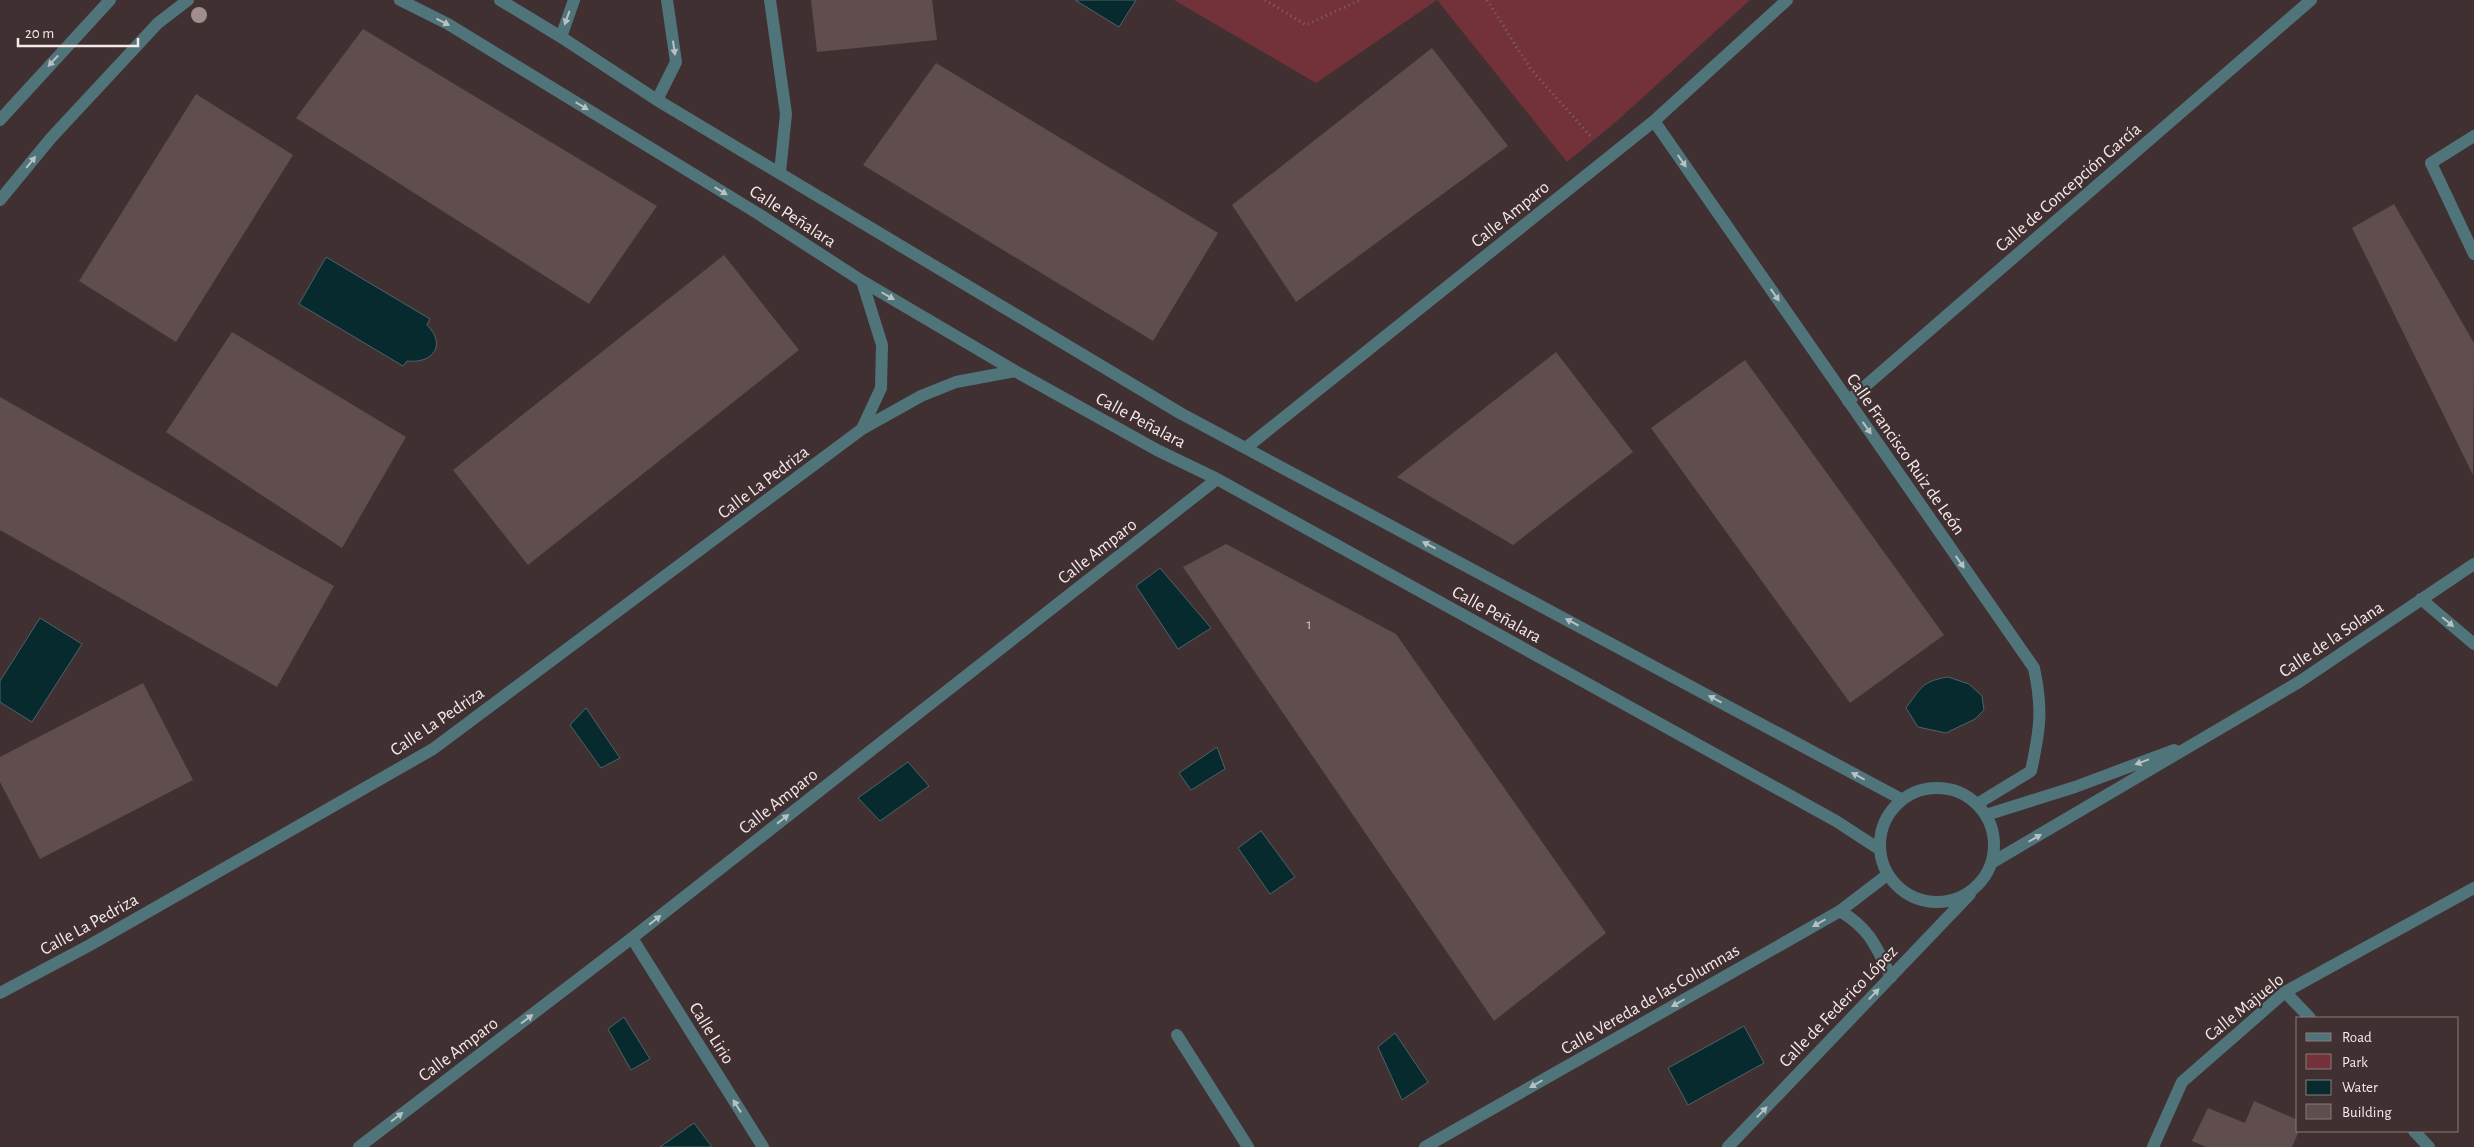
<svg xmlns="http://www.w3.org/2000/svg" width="2474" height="1147" font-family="'Alegreya Sans',sans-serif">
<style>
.green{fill:#733139}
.water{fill:#072a2e;stroke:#4e6366}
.building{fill:#604d4e}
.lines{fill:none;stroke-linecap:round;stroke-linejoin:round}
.path{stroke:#7a6a6b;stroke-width:3;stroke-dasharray:1 4;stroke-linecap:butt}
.service{stroke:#4f757b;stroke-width:12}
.pedestrian{stroke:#4f757b;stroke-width:12}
.minor{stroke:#4f757b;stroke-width:12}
.tertiary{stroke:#4f757b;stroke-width:12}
.tree{fill:#a18d8e}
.oneway{fill:#bbc0c2}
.labels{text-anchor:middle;stroke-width:4.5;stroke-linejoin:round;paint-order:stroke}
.number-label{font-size:15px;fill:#d0c2c2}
.street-label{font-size:18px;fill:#f5e9e9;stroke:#413031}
</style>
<rect width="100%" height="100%" fill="#413031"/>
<!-- green -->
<path class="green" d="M1174,0h576l-132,120 -51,42 -130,-162 -121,83z"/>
<!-- water -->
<path class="water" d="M1075,0h61l-17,27z
M326,257l104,62 -3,6c20,20 6,39 -20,36l-4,5 -104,-62z
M1160,568l51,60 -33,21 -42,-63z
M40,618l42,26 -50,78 -32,-20v-21z
M1948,677l21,7 13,12 2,14 -9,9 -29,14 -28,-6 -12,-19c15,-20 16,-27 42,-31z
M586,708l34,50 -19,10 -31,-43z
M1217,747l8,22 -34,21 -12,-17z
M908,762l21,24 -49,35 -22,-23z
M1261,831l34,46 -25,17 -32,-46z
M624,1017l26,42 -19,11 -23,-41z
M1744,1026l20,37 -76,42 -20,-37z
M1395,1033l33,49 -26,18 -24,-53z
M694,1123l18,24h-52z"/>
<!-- building -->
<path class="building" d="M811,0h121l5,40 -120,12z
M363,29l294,177 -68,98 -293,-186z
M1432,48l76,98 -212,156 -64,-97z
M936,63l282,170 -65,108 -290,-176z
M196,94l97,61 -117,187 -97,-61z
M2394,204l80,139 -1,132 -121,-247z
M724,255l75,95 -271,215 -75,-95z
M232,332l174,105 -64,111 -176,-116z
M1556,352l77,100 -120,93 -116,-68z
M1745,360l199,275 -94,68 -199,-275z
M0,397l334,189 -57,101 -277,-157z
M1226,544l170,90 210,299 -112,88 -311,-454z
M143,683l50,97 -153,79 -40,-77v-25z
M2254,1101l44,19 1,11 -7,16h-86l-14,-6 16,-33 37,15z"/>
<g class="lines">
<!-- path -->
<path class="path" d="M1265,0l41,25 54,-25
M1487,0l43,68 61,69"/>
<!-- service -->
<path class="service" d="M561,37l13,-37
M1840,911c30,18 36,35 51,66"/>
<!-- pedestrian -->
<path class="pedestrian" d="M770,0l16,114 -6,58"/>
<!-- minor -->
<path class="minor" d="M400,0l48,24 309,189 105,68 153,90 142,79 60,29 619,342 43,28
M500,0l61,37 96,63 523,313 721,386
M657,100l19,-38 -9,-62
M1654,121l380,547c9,42 6,61 -3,103l-54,33
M2474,136l-43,27 43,91
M862,281l20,64 -1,43 -19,41 59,-33 35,-14 59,-11
M1848,401l463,-401
M1247,447l407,-326 133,-121
M2421,599l53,45
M1880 845a57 57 0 1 1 114 0a57 57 0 1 1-114 0Z
M1986,815l89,-28 99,-37
M1993,862l306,-180 175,-118
M632,938l131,209
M2285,992l25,26
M0,993l90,-48 343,-196 429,-320
M1177,1035l71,112
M2414,1131l15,16
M359,1147l273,-209 585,-459
M1425,1147l415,-236 47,-36
M1728,1147l242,-253
M2153,1147l29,-65 103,-90 189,-104"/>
<!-- tertiary -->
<path class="tertiary" d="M0,120l110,-120
M0,200l51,-62 107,-115 30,-23"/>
</g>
<!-- trees -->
<circle class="tree" cx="199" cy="15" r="8"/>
<!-- one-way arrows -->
<defs><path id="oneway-solid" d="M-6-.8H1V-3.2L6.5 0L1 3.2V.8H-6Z" transform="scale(1.25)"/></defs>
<g class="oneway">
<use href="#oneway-solid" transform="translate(567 18) rotate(110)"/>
<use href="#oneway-solid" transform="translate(443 22) rotate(27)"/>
<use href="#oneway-solid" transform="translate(674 48) rotate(82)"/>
<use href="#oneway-solid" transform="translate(53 61) rotate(133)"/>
<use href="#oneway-solid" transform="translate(582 106) rotate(31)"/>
<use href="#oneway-solid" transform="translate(1682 161) rotate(55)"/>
<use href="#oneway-solid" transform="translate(31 162) rotate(-51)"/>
<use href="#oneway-solid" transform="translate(721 191) rotate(31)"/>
<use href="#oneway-solid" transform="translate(1775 295) rotate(55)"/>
<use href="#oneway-solid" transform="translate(888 296) rotate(30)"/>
<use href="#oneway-solid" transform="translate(1867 428) rotate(55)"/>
<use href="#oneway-solid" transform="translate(1429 545) rotate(-152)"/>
<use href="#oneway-solid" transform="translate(1960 562) rotate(55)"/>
<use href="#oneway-solid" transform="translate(1572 622) rotate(-152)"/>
<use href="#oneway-solid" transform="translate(2448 622) rotate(40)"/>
<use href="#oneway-solid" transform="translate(1715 699) rotate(-152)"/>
<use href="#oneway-solid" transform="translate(2142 762) rotate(160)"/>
<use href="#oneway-solid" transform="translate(1858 776) rotate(-152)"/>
<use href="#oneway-solid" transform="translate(783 819) rotate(-38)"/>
<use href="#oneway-solid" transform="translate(2035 838) rotate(-30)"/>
<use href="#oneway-solid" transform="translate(655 920) rotate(-38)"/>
<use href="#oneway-solid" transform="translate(1819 923) rotate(150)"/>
<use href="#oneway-solid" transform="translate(1874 994) rotate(-46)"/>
<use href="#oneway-solid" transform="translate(1678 1003) rotate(150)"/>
<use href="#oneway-solid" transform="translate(527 1019) rotate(-37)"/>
<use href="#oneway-solid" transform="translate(1536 1084) rotate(150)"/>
<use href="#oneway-solid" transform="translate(737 1106) rotate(-122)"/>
<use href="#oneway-solid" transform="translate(1762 1112) rotate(-46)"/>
<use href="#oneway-solid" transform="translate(397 1117) rotate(-37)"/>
</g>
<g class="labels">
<!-- number labels -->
<g class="number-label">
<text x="1309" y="629">1</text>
</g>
<!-- street labels -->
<g class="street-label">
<text transform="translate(2068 187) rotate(-41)" y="6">Calle de Concepción García</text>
<text transform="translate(1510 214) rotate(-39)" y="6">Calle Amparo</text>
<text transform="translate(793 216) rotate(33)" y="6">Calle Peñalara</text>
<text transform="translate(1141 420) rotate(28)" y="6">Calle Peñalara</text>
<text transform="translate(1906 454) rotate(55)" y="6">Calle Francisco Ruiz de León</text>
<text transform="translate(763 482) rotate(-37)" y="6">Calle La Pedriza</text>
<text transform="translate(1097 551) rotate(-38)" y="6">Calle Amparo</text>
<text transform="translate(1497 614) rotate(29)" y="6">Calle Peñalara</text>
<text transform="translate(2331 639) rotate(-34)" y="6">Calle de la Solana</text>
<text transform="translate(437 721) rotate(-34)" y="6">Calle La Pedriza</text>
<text transform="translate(778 801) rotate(-38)" y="6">Calle Amparo</text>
<text transform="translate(89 924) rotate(-29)" y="6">Calle La Pedriza</text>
<text transform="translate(1650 999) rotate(-30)" y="6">Calle Vereda de las Columnas</text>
<text transform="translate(1838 1006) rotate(-46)" y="6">Calle de Federico López</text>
<text transform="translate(2244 1007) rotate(-39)" y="6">Calle Majuelo</text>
<text transform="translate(712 1033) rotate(58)" y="6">Calle Lirio</text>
<text transform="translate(458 1049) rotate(-37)" y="6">Calle Amparo</text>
</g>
</g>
<!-- legend -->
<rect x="2296" y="1017" width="162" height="115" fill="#413031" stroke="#897a7b"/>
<rect x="2306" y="1033" width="25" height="8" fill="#4f757b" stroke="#897a7b"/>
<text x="2342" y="1042" font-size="15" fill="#f5e9e9">Road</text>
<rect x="2306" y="1054" width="25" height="15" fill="#733139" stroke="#897a7b"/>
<text x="2342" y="1067" font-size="15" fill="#f5e9e9">Park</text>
<rect x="2306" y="1080" width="25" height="15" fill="#072a2e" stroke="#897a7b"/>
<text x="2342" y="1092" font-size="15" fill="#f5e9e9">Water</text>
<rect x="2306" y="1104" width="25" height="15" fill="#604d4e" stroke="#897a7b"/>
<text x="2342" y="1117" font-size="15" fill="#f5e9e9">Building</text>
<!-- scale -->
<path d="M18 38v8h120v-8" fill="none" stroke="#f5e9e9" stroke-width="2.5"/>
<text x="25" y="38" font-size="15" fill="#f5e9e9" stroke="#413031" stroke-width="4" paint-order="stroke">20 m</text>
</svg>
